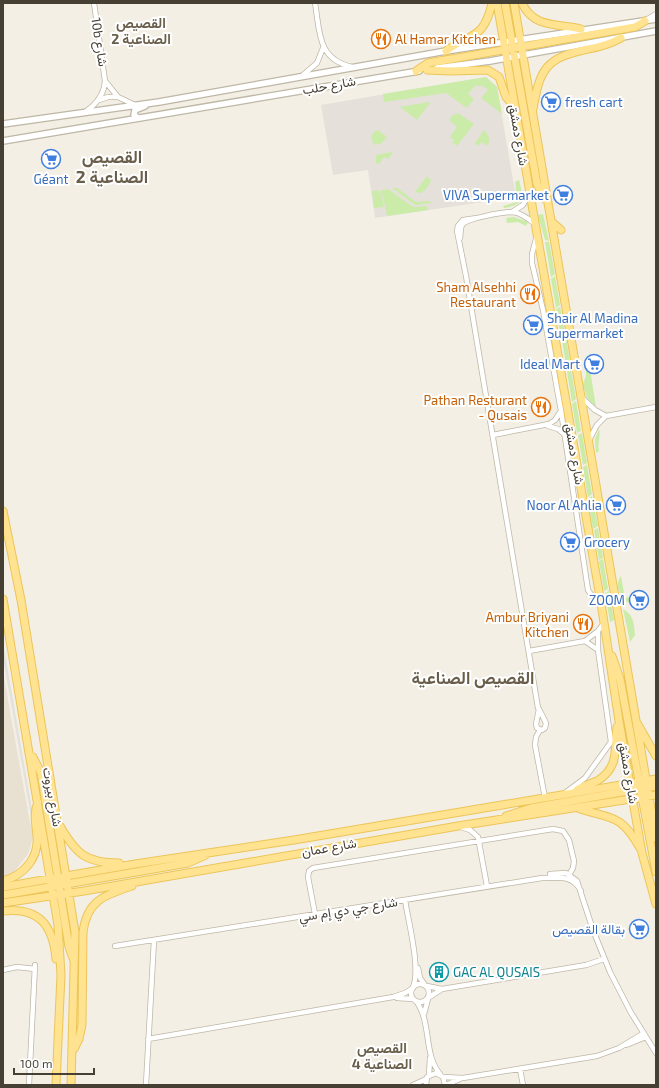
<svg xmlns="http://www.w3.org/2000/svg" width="659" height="1088" font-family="'Exo 2',Vazirmatn,sans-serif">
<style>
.residential{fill:#e8e1d1}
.industrial{fill:#e5e0d9}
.green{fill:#cbeba9}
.parking{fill:#e3e1dd}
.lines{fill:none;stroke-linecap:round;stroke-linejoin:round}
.minor-casing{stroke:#bfb7a6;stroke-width:6}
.tertiary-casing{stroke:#bfb7a6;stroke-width:8}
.primary-casing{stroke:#ecc559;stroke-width:9}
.minor{stroke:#fff;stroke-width:4.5}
.tertiary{stroke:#fff;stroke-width:5.5}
.primary{stroke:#ffe391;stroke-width:7}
.labels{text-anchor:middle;stroke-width:4;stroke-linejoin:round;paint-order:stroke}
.food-label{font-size:13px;fill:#c56008;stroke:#fff;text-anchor:end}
.street-label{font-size:13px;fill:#463f33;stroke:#fff}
.shop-label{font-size:13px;fill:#366cbe;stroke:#fff;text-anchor:end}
.culture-label{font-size:13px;fill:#0d838f;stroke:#fff;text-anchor:start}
.neighbourhood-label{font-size:14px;font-weight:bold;fill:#695e4a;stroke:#fff}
.district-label{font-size:17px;font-weight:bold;fill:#695e4a;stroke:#fff}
</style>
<rect width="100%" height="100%" fill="#f3efe4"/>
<!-- residential -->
<path class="residential" d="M3,672l27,151 4,11 -6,20 -19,24 -6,1z"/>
<!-- industrial -->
<path class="industrial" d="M486,77l11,10 19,110 -141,21 -7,-48 -35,5 -12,-70z"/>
<!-- green -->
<path class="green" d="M486,77l11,10 5,27 -21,-16 7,-8 -6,-5 -2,2 -4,-2 -8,9 6,5 -7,9 -21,-15 -62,9 -1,-8z
M429,102l1,1 -13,17 -17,-13z
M458,113l16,11 -17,22 -5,-4 2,-2 -4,-3 7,-10 -8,-7 4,-5z
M378,130l9,7 -5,6 -7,2 -2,-2 -2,-7 4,-5z
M484,130c5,5 7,10 3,16l-5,-4 -4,4 -3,-3z
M391,152l2,1 -5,6 -4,-2 -5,7 -3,-1v-8z
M427,176l4,5 -5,8 -5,4 -6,-1z
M519,180c5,18 5,25 -15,28l-1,-2 14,-4 -2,-20z
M392,188h5l19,14 13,-1 3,2 -17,2z
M388,189l25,18 14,-1 1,4 -41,6 -4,-20 -4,-5z
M377,190l5,6 2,11 -10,1 -2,-17z
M543,214l6,27 -4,-1 -7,-25z
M514,217l14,5 -2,4 -8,-4 -11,1 -1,-5z
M545,242h4l6,32 -4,3z
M555,276l5,29 -4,3 -5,-29z
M560,307l6,30 -5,2 -5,-30z
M566,338l5,30 -4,2 -5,-29z
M589,363l7,44 -9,-9 -4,-14 3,-8v-9z
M571,370l5,29 -4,3 -5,-30z
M576,401l5,30 -4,2 -5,-29z
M599,429c2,6 -2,15 0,22l-3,2 -1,-14z
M582,433l5,30 -4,2 -5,-30z
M587,465l5,29 -4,3 -5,-30z
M592,496l6,30 -5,3 -5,-30z
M598,528l5,30 -4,2 -5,-30z
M603,559l5,30 -4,2 -5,-30z
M621,576l4,22 4,-1v6c-9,-5 -15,-18 -8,-27z
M609,591l5,29 -4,2 -5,-29z
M623,609c11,6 11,15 12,26l-5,7z"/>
<!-- parking -->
<path class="parking" d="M3,642l31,179 -2,1 -29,-164z"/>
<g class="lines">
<defs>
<path id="minor" d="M315,3c5,29 2,56 37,64
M646,20l10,-6
M303,75l14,-12 6,-15
M105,81l13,16 17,8
M99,100l9,-3h10
M85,112c12,-8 19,-17 20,-31l-11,-78
M512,212l11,-7 6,-11
M477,218l-14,2 -5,6 -1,5 9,45 72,432
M537,235l-5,19v9l11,47 18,101 27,179 6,9 7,4
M460,238c1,-5 0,-9 2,-13 5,-7 42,-13 51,-13 8,1 16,7 22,12
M582,398l13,12 11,6 50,-9
M548,426l10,3 6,5
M493,435l56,-11 6,-4 6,-9
M589,440l8,-15 9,-9
M585,641l13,9
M529,651l56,-10 13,-10
M539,709l7,14 -1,5 -3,2 -5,-2 -1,-4z
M540,730l-4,7 -1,8 10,53
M565,793l20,-15 26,-36 -13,-92v-19l6,-8
M461,827l9,3 8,7 9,49
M550,874l16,-1 11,8 16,49 17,42 20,39 26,42
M405,900c3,20 16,69 8,87
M315,914l-7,-37 1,-6 4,-3 240,-39 10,2 6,9 5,21 -1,7 -4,7
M115,946l427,-68c16,0 30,-4 39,13
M418,968l2,10 5,7
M3,970l14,-3 18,2
M411 993a9 9 0 1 1 18 0a9 9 0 1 1-18 0Z
M427,986l15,3
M397,998l16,1
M428,998l14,-9 144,-24 18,-6
M416,1001c16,21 7,53 24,73
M424,1014l4,-15
M148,1039l245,-42 12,-4 8,-5
M626,1045l20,-8
M520,1069l3,16
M429,1075l1,-17
M443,1077l20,1 134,-22 22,-8 25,-15
M29,1085l6,-120
M146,1085l8,-145
M413,1085l13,-6
M426,1085l1,-8 9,-4 7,4 2,8
M446,1085l14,-6"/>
<path id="tertiary" d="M437,68l53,-7 166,-30
M138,118l-4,-3 1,-5 10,-4
M3,124l156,-22 287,-51 210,-32
M3,141l416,-70"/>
<path id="primary" d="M497,3l104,600 18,118 23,132 14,51
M505,3l32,181 9,16
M514,3l142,835
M522,3c12,26 36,20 59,26
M446,51c24,-18 38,-11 46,-48
M427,70l22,1 39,-1 11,7 7,20 7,8
M416,71l12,-8 207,-36 10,-6
M533,109c7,-41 13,-51 55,-60 12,-2 22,-5 33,-11
M551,221l10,9
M3,511l18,89 54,332 -4,153
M3,599l55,326 3,50 -5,110
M612,656l8,23 36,193
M637,723l19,33
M33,757l8,16 28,174 5,14
M577,790c6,-4 13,-6 20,-9 23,-14 17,-32 20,-54
M580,809c32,10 41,5 60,39
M506,816l25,-8 125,-22
M60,826c16,28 26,37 59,37
M3,881c21,-6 36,-23 34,-45 -1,-12 -4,-22 1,-34
M3,887l132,-23 159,-24 362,-61
M3,895l185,-32 18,-8
M3,903l81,-12 374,-65 198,-31
M3,911c36,-4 50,14 53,48
M74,1049l5,-10 3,-14 1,-93c4,-32 22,-37 49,-46"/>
</defs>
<!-- minor casing -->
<use href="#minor" class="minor-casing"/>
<!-- tertiary casing -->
<use href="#tertiary" class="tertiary-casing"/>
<!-- primary casing -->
<use href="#primary" class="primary-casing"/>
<!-- minor -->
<use href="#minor" class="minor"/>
<!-- tertiary -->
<use href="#tertiary" class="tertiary"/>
<!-- primary -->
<use href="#primary" class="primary"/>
</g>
<!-- icons -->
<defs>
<symbol id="restaurant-ring" viewBox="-11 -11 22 22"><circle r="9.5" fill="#fff" stroke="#e8710a" stroke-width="1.5"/><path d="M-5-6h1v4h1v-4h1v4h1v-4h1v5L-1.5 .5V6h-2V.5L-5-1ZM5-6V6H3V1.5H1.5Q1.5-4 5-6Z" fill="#e8710a"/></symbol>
<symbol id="supermarket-ring" viewBox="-11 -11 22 22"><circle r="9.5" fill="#fff" stroke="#3f7fe0" stroke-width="1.5"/><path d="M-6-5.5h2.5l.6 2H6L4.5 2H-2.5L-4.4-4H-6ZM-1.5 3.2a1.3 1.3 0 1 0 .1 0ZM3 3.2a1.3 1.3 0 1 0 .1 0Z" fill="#3f7fe0"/></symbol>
<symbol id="building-ring" viewBox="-11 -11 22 22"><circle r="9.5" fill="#fff" stroke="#0f9aa8" stroke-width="1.5"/><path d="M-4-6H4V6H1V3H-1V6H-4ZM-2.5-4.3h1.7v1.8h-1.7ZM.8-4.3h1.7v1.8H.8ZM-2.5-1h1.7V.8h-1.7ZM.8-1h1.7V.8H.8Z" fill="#0f9aa8"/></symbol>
</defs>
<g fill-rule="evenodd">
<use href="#restaurant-ring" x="370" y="28" width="22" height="22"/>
<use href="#supermarket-ring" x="540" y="91" width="22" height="22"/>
<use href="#supermarket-ring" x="40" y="148" width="22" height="22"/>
<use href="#supermarket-ring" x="552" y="184" width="22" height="22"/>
<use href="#restaurant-ring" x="519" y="283" width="22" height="22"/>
<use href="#supermarket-ring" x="522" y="314" width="22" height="22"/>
<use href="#supermarket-ring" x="583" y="353" width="22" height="22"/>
<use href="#restaurant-ring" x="530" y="396" width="22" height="22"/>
<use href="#supermarket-ring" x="605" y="494" width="22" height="22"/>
<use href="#supermarket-ring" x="559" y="531" width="22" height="22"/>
<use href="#supermarket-ring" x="628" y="589" width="22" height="22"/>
<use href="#restaurant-ring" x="572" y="613" width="22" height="22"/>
<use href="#supermarket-ring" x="628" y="918" width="22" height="22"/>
<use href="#building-ring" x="428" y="961" width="22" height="22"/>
</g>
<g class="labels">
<!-- food labels -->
<g class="food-label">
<text x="395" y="44" text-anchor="start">Al Hamar Kitchen</text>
<text x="516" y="292">Sham Alsehhi<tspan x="516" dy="15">Restaurant</tspan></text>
<text x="527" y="405">Pathan Resturant<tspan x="527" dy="15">- Qusais</tspan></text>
<text x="569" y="622">Ambur Briyani<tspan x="569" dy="15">Kitchen</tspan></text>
</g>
<!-- street labels -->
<g class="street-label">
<text transform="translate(100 42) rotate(81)" y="5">10b شارع</text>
<text transform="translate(329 85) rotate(-10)" y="5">شارع حلب</text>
<text transform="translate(519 135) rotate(80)" y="5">شارع دمشق</text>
<text transform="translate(575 454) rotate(80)" y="5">شارع دمشق</text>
<text transform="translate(629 773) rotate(80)" y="5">شارع دمشق</text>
<text transform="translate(53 797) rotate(80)" y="5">شارع بيروت</text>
<text transform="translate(329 847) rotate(-10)" y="5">شارع عمان</text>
<text transform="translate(348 909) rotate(-9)" y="5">شارع جي دي إم سي</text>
</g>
<!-- shop labels -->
<g class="shop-label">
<text x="565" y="107" text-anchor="start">fresh cart</text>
<text x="51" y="184" text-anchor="middle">Géant</text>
<text x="549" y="200">VIVA Supermarket</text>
<text x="547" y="323" text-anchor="start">Shair Al Madina<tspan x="547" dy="15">Supermarket</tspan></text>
<text x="580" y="369">Ideal Mart</text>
<text x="602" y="510">Noor Al Ahlia</text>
<text x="584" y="547" text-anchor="start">Grocery</text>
<text x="625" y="605">ZOOM</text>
<text x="625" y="934">بقالة القصيص</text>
</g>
<!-- culture labels -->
<g class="culture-label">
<text x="453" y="977">GAC AL QUSAIS</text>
</g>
<!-- neighbourhood labels -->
<g class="neighbourhood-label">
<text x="141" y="28">القصيص<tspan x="141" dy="16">الصناعية 2</tspan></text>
<text x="382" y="1053">القصيص<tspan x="382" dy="16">الصناعية 4</tspan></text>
</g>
<!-- district labels -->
<g class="district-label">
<text x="112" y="163">القصيص<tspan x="112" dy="20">الصناعية 2</tspan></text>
<text x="473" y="684">القصيص الصناعية</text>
</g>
</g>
<!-- border -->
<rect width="659" height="1088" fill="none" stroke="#463f33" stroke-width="8"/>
<!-- scale -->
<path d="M14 1068v6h80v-6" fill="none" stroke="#463f33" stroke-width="2"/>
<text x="20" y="1068" font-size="12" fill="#463f33" stroke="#ffffff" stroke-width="3" paint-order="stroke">100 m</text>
</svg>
